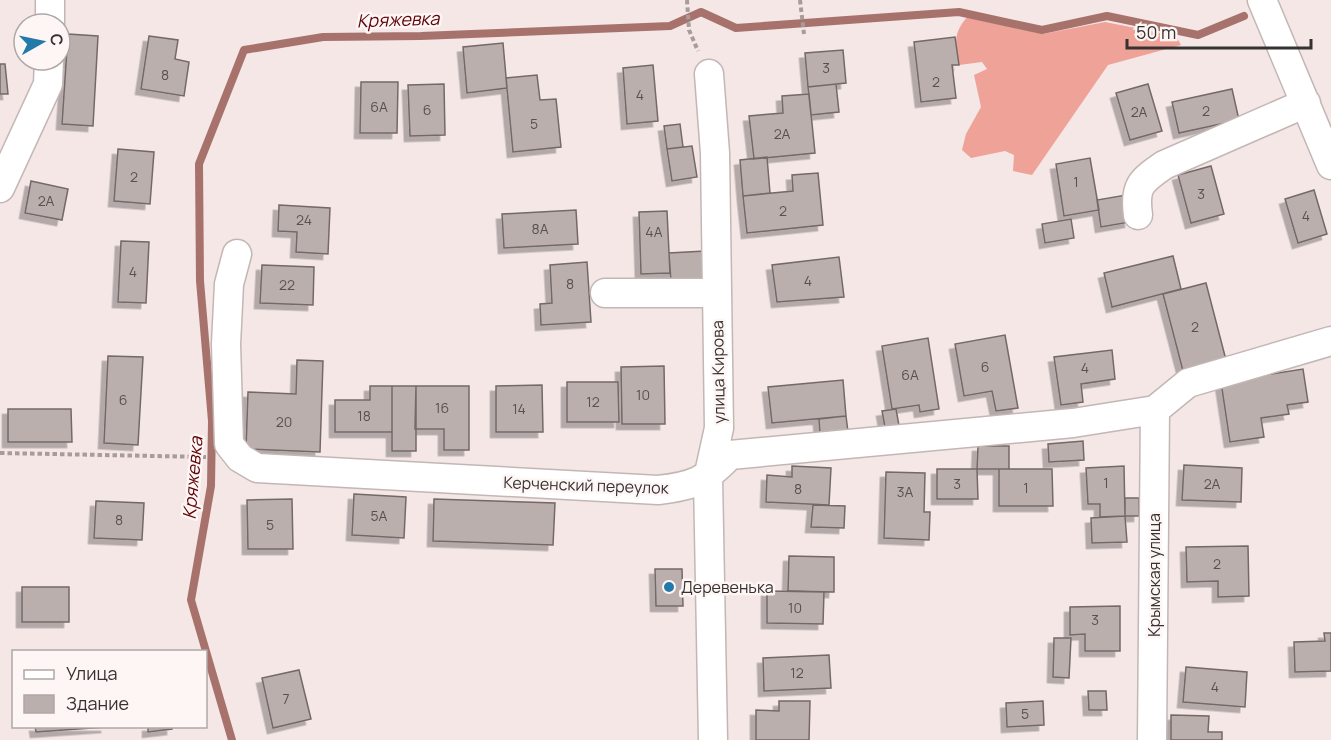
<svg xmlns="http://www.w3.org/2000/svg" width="1331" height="740" font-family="Manrope,sans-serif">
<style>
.forest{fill:#eea298}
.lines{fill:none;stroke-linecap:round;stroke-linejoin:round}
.stream{stroke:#a8726c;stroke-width:8}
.building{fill:#bbafae;stroke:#746967;stroke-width:1.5;filter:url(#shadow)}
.minor-casing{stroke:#c3b7b6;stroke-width:31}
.path{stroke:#a69c9b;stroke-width:4;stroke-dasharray:4.5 3;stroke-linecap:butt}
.minor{stroke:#fff;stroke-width:28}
.poi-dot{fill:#217aa9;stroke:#fef6f5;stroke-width:2}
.labels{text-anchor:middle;stroke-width:5;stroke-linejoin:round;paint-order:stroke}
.number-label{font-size:14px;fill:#585151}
.street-label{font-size:16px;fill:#373232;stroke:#fef6f5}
.poi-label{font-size:16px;fill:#373232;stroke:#fef6f5;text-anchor:start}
.water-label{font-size:18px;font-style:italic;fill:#5f0307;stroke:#fef6f5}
</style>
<defs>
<filter id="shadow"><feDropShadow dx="-5.5" dy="5.5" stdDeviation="0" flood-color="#0004"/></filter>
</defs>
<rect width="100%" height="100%" fill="#f4e7e6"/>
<!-- forest -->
<path class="forest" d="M967,17l76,17 62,-12 71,14 5,9 -73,20 -76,110 -19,-4 1,-16 -9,-4 -34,7 -9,-8 4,-16 15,-27 -7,-32 13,-6 -5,-7 -23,3c-3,-22 -7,-30 8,-48z"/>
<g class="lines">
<!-- stream -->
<path class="stream" d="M232,740l-41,-140 20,-114 1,-65 -12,-140 -1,-117 45,-114 79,-13 98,-1 249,-10 31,-14 35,16 223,-16 83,18 65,-14 91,19 46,-19"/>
</g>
<!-- building -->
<path class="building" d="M68,34l30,2 -5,90 -31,-2z
M149,36l29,4 -3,19 14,3 -5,34 -43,-7z
M955,37l4,28h-7l4,33 -35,4 -7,-60z
M503,43l4,45 -40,5 -4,-46z
M843,50l3,33 -38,4 -3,-34z
M0,64h5l3,30h-8z
M653,65l5,56 -31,3 -4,-56z
M537,75l3,25 16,-1 5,48 -48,5 -7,-74z
M361,82h37l-1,51h-37z
M444,84l1,51 -35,1 -2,-51z
M836,84l3,28 -28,3 -3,-28z
M1148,84l14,47 -32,9 -14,-47z
M1232,89l7,31 -60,13 -7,-31z
M809,94l6,59 -61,6 -5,-43 34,-3 -1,-17z
M680,124l3,23 -16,2 -3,-23z
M692,146l5,31 -25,4 -5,-32z
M118,149l36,3 -4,52 -36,-3z
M767,157l3,36 -27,3 -3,-36z
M1090,158l9,52 -35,6 -8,-52z
M1211,166l13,48 -33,9 -13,-48z
M818,173l5,52 -76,8 -4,-37 50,-5 -1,-16z
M31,181l37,8 -6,31 -37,-7z
M1314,190l13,44 -29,9 -13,-44z
M1126,195l4,27 -29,5 -4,-27z
M279,205l51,3 -2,46 -32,-2 1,-20 -19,-1z
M576,210l2,34 -74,4 -2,-34z
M667,211l3,62 -29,1 -2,-62z
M1071,219l3,19 -29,5 -3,-19z
M121,241l28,1 -3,61 -28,-1z
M705,251l1,29 -35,2 -2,-29z
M1173,256l8,33 -69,18 -8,-34z
M839,257l5,40 -67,5 -5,-37z
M587,262l4,60 -50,3 -1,-21 12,-1 -2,-38z
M262,265l52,2 -1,38 -53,-2z
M1206,283l20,77 -43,11 -20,-77z
M1005,335l13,73 -22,3 -4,-20 -28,5 -9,-52z
M928,338l11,71 -19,3 -1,-7 -27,4 -10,-63z
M1112,350l3,29 -34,5 2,18 -22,3 -7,-48z
M108,356l35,1 -5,88 -34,-2z
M297,360l26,1 -3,91 -74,-3 2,-57 48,2z
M664,366l1,58h-43l-1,-57z
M1303,369l5,33 -21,3 2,9 -28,4 3,19 -34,5 -9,-60z
M843,380l3,36 -74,7 -4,-36z
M567,382h51l1,40h-52z
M542,385l1,47h-47v-46z
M370,386h22v46h-57v-32h35z
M392,386h24v65h-24z
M416,386h53v64h-25v-21h-29z
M8,409h63l1,33h-64z
M896,409l4,22 -14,2 -4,-22z
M846,416l2,16 -28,3 -1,-16z
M1083,441l1,19 -35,2 -1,-18z
M978,446h31v23h-32z
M1184,465l58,3 -1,34 -59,-2z
M792,466l39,2 -2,37 -63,-3 1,-27 25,2z
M1124,466l1,50 -25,1v-13h-12l-2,-36z
M937,469h40l1,30h-41z
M999,469h53l1,37h-54z
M886,472l39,1 -1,39h6l-1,28 -45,-2z
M354,494l52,3 -2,41 -52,-3z
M1125,498h14v18h-14z
M292,499l1,50h-45l-1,-49z
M434,499l121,4 -2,42 -120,-4z
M96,501l48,2 -2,37 -48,-2z
M813,505l32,1 -1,22 -33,-1z
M1125,516l2,26 -35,1 -1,-25z
M1248,546l1,50 -31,1v-16l-31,1 -1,-35z
M789,556l45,1v35l-46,-1z
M655,569h27l1,37h-27z
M22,587h47v35h-47z
M767,591l57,1 -1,32 -56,-1z
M1120,606v45h-35v-17l-15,1v-28z
M1324,633h7v38l-36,1 -1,-30 31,-1z
M1054,638h17l-2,40 -16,-1z
M829,655l2,33 -67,3 -1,-33z
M1186,667l61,5 -2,35 -62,-5z
M299,670l12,49 -38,9 -11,-50z
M1088,691h18l1,19h-18z
M779,701h31l-1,39h-53v-30l23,1z
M1043,701l1,24 -37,2 -1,-24z
M1171,715l38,1 -1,16h14v8h-51z
M35,726h71v1l-70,5z
M148,726h24v3l-24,3z"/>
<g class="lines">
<defs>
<path id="minor" d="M1262,0l69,165
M50,24v-24
M709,74l6,79 4,275 -11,50 5,262
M0,188l48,-104 1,-24
M1138,215c-4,-29 3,-34 26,-50l142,-62
M237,254l-8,30 -3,60 3,100 11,14 17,10 401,22c36,-4 47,-9 72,-35l343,-32 82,-13 33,-27 143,-42
M605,293h112
M1152,740l3,-330"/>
</defs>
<!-- minor casing -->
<use href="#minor" class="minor-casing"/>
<!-- path -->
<path class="path" d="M687,0l2,30 9,21
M800,0l4,34
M0,453l206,4"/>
<!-- minor -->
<use href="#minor" class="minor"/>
</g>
<!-- markers -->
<circle class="poi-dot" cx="669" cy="587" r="6"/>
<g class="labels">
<!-- number labels -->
<g class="number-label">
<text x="826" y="73">3</text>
<text x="165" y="80">8</text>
<text x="936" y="87">2</text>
<text x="640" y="100">4</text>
<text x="379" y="112">6А</text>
<text x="427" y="115">6</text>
<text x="1206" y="116">2</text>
<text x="1139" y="117">2А</text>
<text x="534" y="129">5</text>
<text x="782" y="139">2А</text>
<text x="134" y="182">2</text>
<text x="1076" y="187">1</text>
<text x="1201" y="199">3</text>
<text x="46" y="206">2А</text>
<text x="783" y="216">2</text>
<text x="1306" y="221">4</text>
<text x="304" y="225">24</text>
<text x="540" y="234">8А</text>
<text x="654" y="237">4А</text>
<text x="133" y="277">4</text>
<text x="808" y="286">4</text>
<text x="570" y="289">8</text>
<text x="287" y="290">22</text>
<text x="1195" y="332">2</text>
<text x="985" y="372">6</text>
<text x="1085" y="373">4</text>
<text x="910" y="380">6А</text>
<text x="643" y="400">10</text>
<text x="123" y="405">6</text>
<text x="593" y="407">12</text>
<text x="442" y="413">16</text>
<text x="519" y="414">14</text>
<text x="364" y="421">18</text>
<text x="284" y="427">20</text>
<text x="1106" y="488">1</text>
<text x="957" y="489">3</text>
<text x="1212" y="489">2А</text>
<text x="1026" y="493">1</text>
<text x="798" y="494">8</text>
<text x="905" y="497">3А</text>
<text x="379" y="521">5А</text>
<text x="119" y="525">8</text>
<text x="270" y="530">5</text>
<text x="1217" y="569">2</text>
<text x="795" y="613">10</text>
<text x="1095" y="625">3</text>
<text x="797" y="678">12</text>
<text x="1215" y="692">4</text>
<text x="286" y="704">7</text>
<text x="1025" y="719">5</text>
</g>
<!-- street labels -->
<g class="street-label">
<text transform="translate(718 372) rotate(-91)" y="6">улица Кирова</text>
<text transform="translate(586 485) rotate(2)" y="6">Керченский переулок</text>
<text transform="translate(1154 575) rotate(-90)" y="6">Крымская улица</text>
</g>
<!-- poi labels -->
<g class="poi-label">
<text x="681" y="593">Деревенька</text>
</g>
<!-- water labels -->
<g class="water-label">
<text transform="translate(398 20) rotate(-2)" y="6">Кряжевка</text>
<text transform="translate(193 478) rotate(-85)" y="6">Кряжевка</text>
</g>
</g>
<!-- legend -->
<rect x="12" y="650" width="195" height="78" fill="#fef6f5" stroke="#aea8a7" stroke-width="1.5"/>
<rect x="24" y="670" width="30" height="9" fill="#ffffff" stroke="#aea8a7" stroke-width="1.5"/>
<text x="66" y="680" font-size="18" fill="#373232">Улица</text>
<rect x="24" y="695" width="30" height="18" fill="#bbafae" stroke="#aea8a7" stroke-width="1.5"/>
<text x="66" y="710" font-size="18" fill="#373232">Здание</text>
<!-- north arrow -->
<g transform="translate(42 42) rotate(81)"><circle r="28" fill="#fef6f5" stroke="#aea8a7" stroke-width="1.5"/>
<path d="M0-4.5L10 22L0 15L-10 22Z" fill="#217aa9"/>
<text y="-9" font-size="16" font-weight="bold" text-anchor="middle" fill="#373232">С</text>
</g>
<!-- scale -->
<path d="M1127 39v9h184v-9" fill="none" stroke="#373232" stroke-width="3"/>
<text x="1136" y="39" font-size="18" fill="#373232" stroke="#fef6f5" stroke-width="4.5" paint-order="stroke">50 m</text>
</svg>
